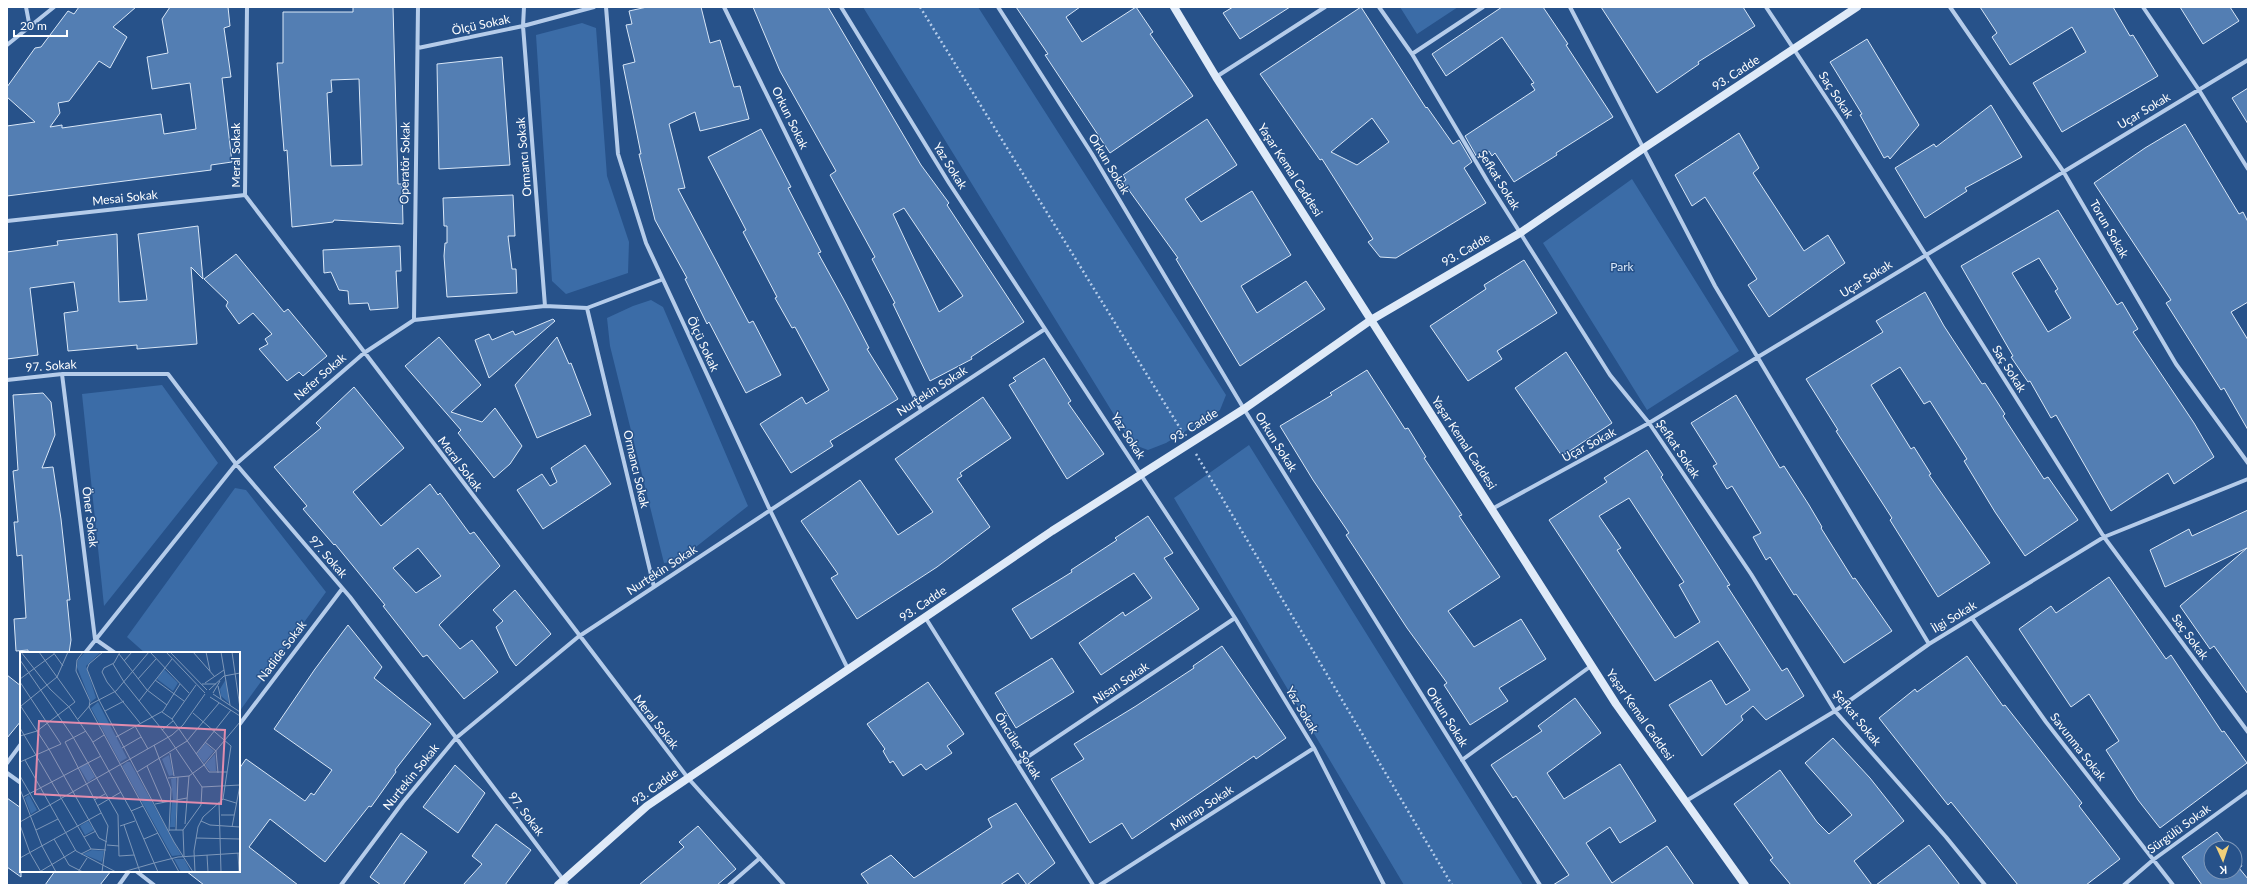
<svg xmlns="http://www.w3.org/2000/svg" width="2255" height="892" font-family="Lato,sans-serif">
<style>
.green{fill:#3b6ca7}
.building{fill:#537eb3;stroke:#d9e7f7;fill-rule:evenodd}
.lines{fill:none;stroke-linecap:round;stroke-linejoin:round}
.path{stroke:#b5ccea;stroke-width:2.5;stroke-dasharray:2 3;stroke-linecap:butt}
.street{stroke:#b5ccea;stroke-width:4}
.secondary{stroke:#dfeaf8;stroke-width:8}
.labels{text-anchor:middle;stroke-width:3;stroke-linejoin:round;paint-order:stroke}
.street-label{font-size:12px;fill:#fff;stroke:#27528a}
.park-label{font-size:12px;fill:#d9e7f7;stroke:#27528a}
.inset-road{fill:none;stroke:#7d97b9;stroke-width:1}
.view{fill:#e08cad;fill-opacity:0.15;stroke:#e08cad;stroke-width:2}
.inset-edge{fill:none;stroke:#fff;stroke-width:2}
</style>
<rect width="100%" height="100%" fill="#27528a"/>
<!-- green -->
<path class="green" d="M863,7h115l248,388 -6,15 -54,33 -18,7 -16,-6z
M1400,7h58l-41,27z
M582,23l14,5 11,148 22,66 -1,31 -62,21 -14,-13 -16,-246z
M1632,179l107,172 -92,59 -104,-167z
M651,300l12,7 85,199 -70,55 -14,2 -54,-217 -3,-28 26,-12z
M162,385l56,78 -114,143 -22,-212z
M1249,445l274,440h-119l-230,-387z
M235,488l11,2 80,102 -87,120v-59h-94l-18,-16z"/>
<!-- building -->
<path class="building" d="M79,7h57l-23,20 14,10 -17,31 -11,-7 -30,40 -11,2 2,10 -10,14 12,-2v3l99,-14 3,20 32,-5 -6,-46 -38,6 -5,-32 21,-4 -6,-34 8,-12h58l2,19 -6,2 7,49 -9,1 10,84 -21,3v5l-204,26v-70l28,-4 -28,-25v-10l28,-39 6,-1 27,-36 6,3z
M353,7h40l5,177h4l1,40 -69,-4 -1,2 -41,5 -5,-77 -3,1 -7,-88h6v-51h70zM359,79l3,86 -31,1 -4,-73 5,-1 -1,-12z
M647,7h54l9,36 10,-3 14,47 6,-1 9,33 -49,12 -5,-19 -26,12 16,64 -7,1 71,134 4,-2 28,54 -35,18 -37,-71 -2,2 -22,-45 2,-1 -32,-58 -16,-66h2l-18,-89 12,-3 -9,-37 6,-1 -3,-13z
M753,7h75l93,158 28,38 -2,2 77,117 -53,35 1,2 -42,22 -37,-77 2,-1 -23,-44 3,-2 -45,-82 6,-4 -56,-100zM904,208l59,88 -24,16 -46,-98z
M1016,7h64l-14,10 16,25 54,-35 17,25 -3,2 43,62 -83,57 -65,-98 3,-1z
M1233,7h57l-50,32 -17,-26z
M1361,7l65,101 1,-1 26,37 6,-4 13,22 -8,6 22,35 -90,55 -16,-1 -12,-15 5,-3 -51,-80 -2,1 -60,-86zM1372,118l17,24 -32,23 -26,-13z
M1502,7h41l25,37 -2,1 47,72 -57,36 1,2 -43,27 -19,-29 -3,3 -3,-5 -11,8 -13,-23 70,-46 -4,-6 3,-1 -32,-46 -56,39 -14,-22z
M1601,7h142l12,19 -57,36 1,2 -42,29z
M1980,7h133l17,29 3,-1 25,41 -96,56 -29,-49 53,-31 -14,-25 -62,38 -18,-28 5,-4z
M2180,7h50l9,14 -36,23z
M1867,39l52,86 -29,34 -2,-3 -4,2 -24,-43 2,-1 -32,-52z
M502,57l8,108 -71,4 -2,-105z
M2248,88v36l-16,-26z
M1991,105l31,52 -57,31 2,3 -42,27 -30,-50 39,-24 2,3z
M1207,119l30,46 -52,34 16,23 51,-31 39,64 -50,31 16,27 49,-32 19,28 -85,57 -64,-107 2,-1 -55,-76 3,-2 -3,-5z
M2185,124l54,90 4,-2 5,10v80l-17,10 17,28v90l-24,-42 -3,2 -55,-87 5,-3 -77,-117 51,-35z
M761,129l30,58 -3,1 33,64 -3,1 26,47 25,48 -2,1 31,50 -68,42 3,5 -42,27 -31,-49 42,-27 4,7 23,-14 -34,-63 -3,1 -17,-30 2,-1 -34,-65 3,-2 -38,-73z
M1739,133l20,35 -6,5 51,78 24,-16 17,28 -76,54 -21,-32 9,-6 -52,-82 -13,9 -17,-31z
M513,195l2,41h-7l4,33h4l1,24 -70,4 -3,-41 1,-13h2v-17h-3l-1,-28z
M2058,210l59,95 5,-3 16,27 -5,3 61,91 20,34 -40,27 -6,-11 -57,38 -55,-96 -5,3 -21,-37 -2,1 -17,-25 2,-1 -52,-90zM2039,258l19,31 -3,2 16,27 -23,14 -36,-59z
M198,226l5,53 -12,-12 6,77 -60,5v-4l-69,6 -4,-38 14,-2 -4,-29 -44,6 8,67 -31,4v-107l51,-7 -1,-4 60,-7 2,68 28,-2 -9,-66z
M400,246l1,25h-5l2,37 -28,2 -2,-7 -19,1 -1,-13 -9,-1 -8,-18 -7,1 -1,-23z
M236,254l48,58 4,-3 39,47 -24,20 -4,-4 -12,9 -28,-32 9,-5 -3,-5 7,-5 -19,-21 -14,11 -13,-18 2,-4 -24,-23z
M1524,260l33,53 -60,38 5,8 -34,22 -38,-55 56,-37 -2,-4z
M1925,292l19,34 38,58 3,-1 20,31 -2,2 41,63 4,-2 30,43 -53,36 -30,-44 -31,-51 3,-2 -37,-58 -6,3 -24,-37 -29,18 40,64 3,-2 17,27 -2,1 61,88 -52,34 -48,-77 2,-2 -56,-87 2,-1 -32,-51 77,-47 -7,-11z
M553,319l2,2 -66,57 -14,-38 14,-6 3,6 21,-9 2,4z
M439,337l42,48 -30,27 31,10 13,-14 27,38 -12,18 -16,14 -36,-45 3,-3 -56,-64z
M557,337l12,27 2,-1 20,52 -54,23 -22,-53z
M1566,352l46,71 -50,33 -47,-68z
M1044,358l27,43 -3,2 36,51 -37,25 -58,-94 7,-4 -3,-3z
M1367,370l38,59 3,-1 18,29 -2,1 38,57 -3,1 41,61 -52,34 26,36 47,-28 25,40 -47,29 9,13 -38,24 -26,-40 3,-2 -40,-55 -61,-93 3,-2 -36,-53 -33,-54 52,-31 -2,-2z
M354,387l50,61 -51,44 28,34 49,-42 8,11 2,-2 30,41 4,-2 26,34 -61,59 21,24 12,-9 26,32 -34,27 -37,-44 -4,2 -40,-51 2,-1 -50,-61 -1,1 -31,-36 4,-3 -33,-39 47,-39 -5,-5zM418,548l23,28 -25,17 -23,-25z
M43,393l8,9 4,33 -13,33 11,-1 8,52 9,81h-3l4,40 -2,13h-41v-3l-12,1 -2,-32 12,-1 -4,-63 -5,1 -3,-34h4l-5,-51 5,-1 -5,-75z
M1736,395l44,73 4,-2 25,39 13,22 -1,1 32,51 2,-1 37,53 -48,32 -48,-69 -2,1 -24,-38 -4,3 -13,-23 8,-4 -29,-47 -5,3 -14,-23 4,-2 -26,-41z
M983,397l28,41 -51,35 2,3 -5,3 33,48 -53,40 -80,52 -26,-41 7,-4 -37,-53 59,-41 38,55 35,-23 -38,-53z
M585,445l26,39 -68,45 -26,-39 25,-16 8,12 7,-4 -6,-14z
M1647,450l16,25 -2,2 69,108 -3,1 55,85 5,-3 17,28 -38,24 -13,-14 -12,10 2,4 -41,36 -33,-51 42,-25 15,25 24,-15 -32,-49 -63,40 -106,-161 58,-38 -3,-4zM1629,498l55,84 -5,3 21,37 -25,16 -58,-88 4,-2 -22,-32z
M2248,510v184l-34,-48 -4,3 -30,-43 67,-58 -82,39 -15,-37 39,-21 3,7z
M1148,516l25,37 -9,5 35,51 -98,66 -22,-32 44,-31 2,4 27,-18 -18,-25 -103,66 -19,-30 60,-37 -1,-2 46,-30 -2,-2z
M2109,577l57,82 5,-4 51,77 2,-1 23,32 -87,65 -22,-28 -32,-50 13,-9 -30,-47 -18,13 -52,-78 32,-23 5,7z
M515,590l36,44 -35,32 -6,-8 -14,-31 7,-6 -10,-11z
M348,625l34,42 -8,11 57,46 -36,46 1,2 -25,35 -2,-1 -44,56 -55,-43 -21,28 49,38h-94l-18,-14h53v-102l7,-10 59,42 6,-8 3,2 18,-25 -58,-41 41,-60z
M1222,646l64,92 -30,21 -2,-3 -122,83 -10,-16 -32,20 -39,-64 33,-20 -10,-15 62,-38 58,-38 -1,-2z
M1967,656l36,50 2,-1 77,98 -3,3 41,53 -34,26h-68l-67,-83 -3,3 -69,-87 36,-29 2,3z
M1052,658l22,34 -58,36 -21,-35z
M7,675l14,11v35l-14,17z
M928,682l36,52 -17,12 5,7 -26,17 -5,-6 -18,12 -10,-15 -3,2 -7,-12 2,-2 -18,-25z
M1575,698l26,35 -54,40 17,26 56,-35 36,57 -36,22 -10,-16 -24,16 26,40 55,-37 27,39h-141l16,-10 -53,-79 -3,2 -22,-33 51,-34 -4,-5z
M1833,738l37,40 34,43 -50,40 18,24h-81l-21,-25 3,-2 -39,-54 46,-34 37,52 12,12 23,-19 -47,-52z
M455,765l30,28 -27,40 -35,-26z
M7,798l14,10v69l-14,-10z
M1016,803l39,60 -28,22 -9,-12 -18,12h-131l-8,-11 30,-19 23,23 78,-51 -4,-8z
M496,824l35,26 -26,35h-42l19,-21 -10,-8z
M698,826l38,43 -19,16h-78l45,-38 -5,-5z
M2217,832l12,16h-18v24h24v-16l7,10 -3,2 9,11v6h-46l-20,-28z
M401,833l26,19 -24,33h-22l-11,-8z
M1929,845l31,40h-84z
M55,871h56l-11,14h-55z"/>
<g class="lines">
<!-- path -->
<path class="path" d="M920,7l263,426
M1196,454l256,431"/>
<!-- street -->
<path class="street" d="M26,7l4,21
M247,7l-2,188 443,583 96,107
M524,7l-1,19 22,280
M606,7l12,147 28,89 124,267 78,159
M724,7l197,403
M841,7l108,176 286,435 79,130 70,137
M998,7l94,147 152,255 296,476
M1379,7l33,47 76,128 122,193 39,48 102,151 84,137 111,126 39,48
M1570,7l145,279 214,358
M1766,7l74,112 264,418 144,195
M1950,7l113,164 113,193 72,99
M2143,7l56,83 49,79
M7,45l47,-38
M418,48l105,-22 71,-19
M1412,54l71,-47
M1216,77l109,-70
M7,221l238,-26
M587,308l67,279
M414,320l4,-313
M62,374l33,265 20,14
M7,380l55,-6h106l68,90 114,133 217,288
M1492,509l157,-86 599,-363
M925,617l168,268
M1972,618l74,104 127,163
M85,653l151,-189 128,-111 50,-33 131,-14 42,2 74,-28
M239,725l103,-136
M1462,760l129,-94
M7,763l14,-19
M1017,764l218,-146
M7,773l14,10
M1686,801l149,-90 94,-67 175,-107 144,-58
M136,871l18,14
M119,885l10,-14
M341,885l62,-83 53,-64 122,-101 467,-308
M729,885l31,-27
M1100,885l214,-137
M2124,885l29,-25 95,-69"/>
<!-- secondary -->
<path class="secondary" d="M1174,7l42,70 400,627 129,181
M558,885l89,-79 405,-275 192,-122 127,-89 149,-87 124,-85 213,-141"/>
</g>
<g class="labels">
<!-- street labels -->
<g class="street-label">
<text transform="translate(481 25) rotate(-12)" y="4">Ölçü Sokak</text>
<text transform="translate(1736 73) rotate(-33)" y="4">93. Cadde</text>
<text transform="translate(1836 95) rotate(57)" y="4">Saç Sokak</text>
<text transform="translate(2144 111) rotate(-31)" y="4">Uçar Sokak</text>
<text transform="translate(790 118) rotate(64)" y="4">Orkun Sokak</text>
<text transform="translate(236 155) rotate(-90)" y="4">Meral Sokak</text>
<text transform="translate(524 157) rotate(-95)" y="4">Ormancı Sokak</text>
<text transform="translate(405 163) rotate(-89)" y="4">Operatör Sokak</text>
<text transform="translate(1109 164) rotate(59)" y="4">Orkun Sokak</text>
<text transform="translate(950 166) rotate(58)" y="4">Yaz Sokak</text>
<text transform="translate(1290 170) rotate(57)" y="4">Yaşar Kemal Caddesi</text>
<text transform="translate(1499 180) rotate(58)" y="4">Şefkat Sokak</text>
<text transform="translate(125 198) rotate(-6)" y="4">Mesai Sokak</text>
<text transform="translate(2109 229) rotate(60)" y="4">Torun Sokak</text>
<text transform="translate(1466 250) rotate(-30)" y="4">93. Cadde</text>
<text transform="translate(1866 279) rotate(-32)" y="4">Uçar Sokak</text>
<text transform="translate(703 344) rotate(65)" y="4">Ölçü Sokak</text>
<text transform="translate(51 366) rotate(-4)" y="4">97. Sokak</text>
<text transform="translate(2009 369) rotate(58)" y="4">Saç Sokak</text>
<text transform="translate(320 377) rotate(-41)" y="4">Nefer Sokak</text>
<text transform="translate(932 391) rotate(-33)" y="4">Nurtekin Sokak</text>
<text transform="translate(1194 426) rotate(-32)" y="4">93. Cadde</text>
<text transform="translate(1128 436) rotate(57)" y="4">Yaz Sokak</text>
<text transform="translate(1276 442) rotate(58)" y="4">Orkun Sokak</text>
<text transform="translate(1464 443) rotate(57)" y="4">Yaşar Kemal Caddesi</text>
<text transform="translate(1589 445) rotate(-28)" y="4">Uçar Sokak</text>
<text transform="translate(1678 449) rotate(56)" y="4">Şefkat Sokak</text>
<text transform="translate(460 464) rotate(53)" y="4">Meral Sokak</text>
<text transform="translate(636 469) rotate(77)" y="4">Ormancı Sokak</text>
<text transform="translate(90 517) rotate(83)" y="4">Öner Sokak</text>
<text transform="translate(328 557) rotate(49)" y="4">97. Sokak</text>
<text transform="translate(662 570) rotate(-33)" y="4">Nurtekin Sokak</text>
<text transform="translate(923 604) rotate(-34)" y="4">93. Cadde</text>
<text transform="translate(1954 617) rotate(-31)" y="4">İlgi Sokak</text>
<text transform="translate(2190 637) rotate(54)" y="4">Saç Sokak</text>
<text transform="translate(282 651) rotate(-53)" y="4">Nadide Sokak</text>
<text transform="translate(1121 683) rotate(-34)" y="4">Nisan Sokak</text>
<text transform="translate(1302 710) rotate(59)" y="4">Yaz Sokak</text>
<text transform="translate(1640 715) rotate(55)" y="4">Yaşar Kemal Caddesi</text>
<text transform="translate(1447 717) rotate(58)" y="4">Orkun Sokak</text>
<text transform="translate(1857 718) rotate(51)" y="4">Şefkat Sokak</text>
<text transform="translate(656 722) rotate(52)" y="4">Meral Sokak</text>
<text transform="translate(1018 746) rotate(58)" y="4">Öncüler Sokak</text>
<text transform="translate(2078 747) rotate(52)" y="4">Savunma Sokak</text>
<text transform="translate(411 777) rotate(-51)" y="4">Nurtekin Sokak</text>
<text transform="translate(655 787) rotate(-36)" y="4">93. Cadde</text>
<text transform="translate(1202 808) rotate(-33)" y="4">Mihrap Sokak</text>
<text transform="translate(526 814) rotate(53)" y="4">97. Sokak</text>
<text transform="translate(2179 829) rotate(-36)" y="4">Sürgülü Sokak</text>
</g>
<!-- park labels -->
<g class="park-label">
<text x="1622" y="271">Park</text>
</g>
</g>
<!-- overview -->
<g transform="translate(20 652)">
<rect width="220" height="220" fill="#27528a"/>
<path d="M65,0h16l-15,14 10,32 -5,4 -14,-35 1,-7zM144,17l14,14 -5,8 -16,-12zM206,27l3,24 -8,-7 -1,-7zM78,50l29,56 -7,4 -29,-54zM185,91l9,8 -10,12 -7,-9zM195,102l1,17h-6l-5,-6zM149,103l4,20 -4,1 -7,-17zM107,110h3l51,93 -9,1 -50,-90zM67,111l8,14 -7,5 -9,-15zM156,125l1,22 -4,1 -2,-21zM9,143l8,15 -6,4 -6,-16zM157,149l-2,26h-5l2,-25zM68,169l6,9 -9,5 -5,-9zM72,198l12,1 -2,11 -19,-8zM154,207h10l7,13h-10z" fill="#3b6ca7"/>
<path class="inset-road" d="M1,0l29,37 19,18 22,32 42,75 25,58M33,0l10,14M63,0l-6,8 -1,11 14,30 -1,6 90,165M83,0l-14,12 -2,5 12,31 75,142 19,30M100,0l-6,11 -10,5 -2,4 5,10 33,41M130,0l39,41M146,0l39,41M150,0l37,38M173,0l22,25M186,0l4,19M201,0l9,53M212,0l8,56M99,2l28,36 20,15M0,8l53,77 45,78 1,41 15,-1M104,9l8,-9M93,12l11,18 44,55 34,50 -1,18 -18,25 1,26M204,24l16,-3M0,27l34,-25M118,27l18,-20M135,28l29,21M0,30l41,62M185,31l19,-13M182,32h14M198,34l3,13M189,38l15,-14M193,41l7,-12M193,42l27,18M190,45l30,19M119,49l33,-42M0,53l30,46 49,87 8,4M1,54l36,-29 11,-25M85,59l19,-10M142,60l10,7 37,53h18M173,61l38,33 -8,53 -20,18 -5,10 -4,24 1,21M58,67l13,-15 25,-13 33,-39M152,67l24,-34M115,74l13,23M0,76l71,121M142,78l11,-9M0,84l17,-5 38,-29 -36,-50M96,85l47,-26 17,-27M45,90l43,84 -6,46M45,90l21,-11M73,90l11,-7M185,90l11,9 2,22M134,93l17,44 -2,42M102,96l19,-11M150,101l4,23M176,102l35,-44M5,108l51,91 40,21M0,110l41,-18M127,114l16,37M117,120l50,-31 32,-38M0,124l20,35M148,126l21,-2 15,-11 36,-43M182,135l38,-2M0,137l22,57 14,26M3,145l78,-41M203,147l13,4M74,148l11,-6M199,150l2,70M135,152l32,-6M77,154l24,-14M111,159l12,-5M201,163h13M181,169l9,4 30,2M0,170l152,-87 11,-10 22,-31M165,172l4,-48M0,173l10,28 11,19M104,173l16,47M100,174l15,-5M212,175l8,-42v-43M16,178l22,-11M149,178h14M156,178l2,-53M64,185l12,-6M176,186l44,1M34,187l15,26 14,7M124,187l14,-6M87,193l12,1M218,201l1,19M61,202l10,-5 15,1M187,203l1,17M0,206l81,-45M134,211l24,-6 62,-4M21,219l35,-21M58,220l9,-14M103,220l31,-9"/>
<path class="view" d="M19,69l186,9 -4,74 -186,-10z"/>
<rect width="220" height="220" class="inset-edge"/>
</g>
<!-- border -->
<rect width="2255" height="892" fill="none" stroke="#ffffff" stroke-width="16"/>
<!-- north arrow -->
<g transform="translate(2223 860) rotate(177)"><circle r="19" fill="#27528a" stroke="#7d97b9"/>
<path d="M0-3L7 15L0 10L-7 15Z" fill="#f2d07a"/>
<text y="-6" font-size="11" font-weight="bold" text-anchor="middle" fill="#ffffff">K</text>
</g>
<!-- scale -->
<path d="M14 30v6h53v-6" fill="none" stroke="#ffffff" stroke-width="2"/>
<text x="20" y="30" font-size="12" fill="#ffffff" stroke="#27528a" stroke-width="3" paint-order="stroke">20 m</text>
</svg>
